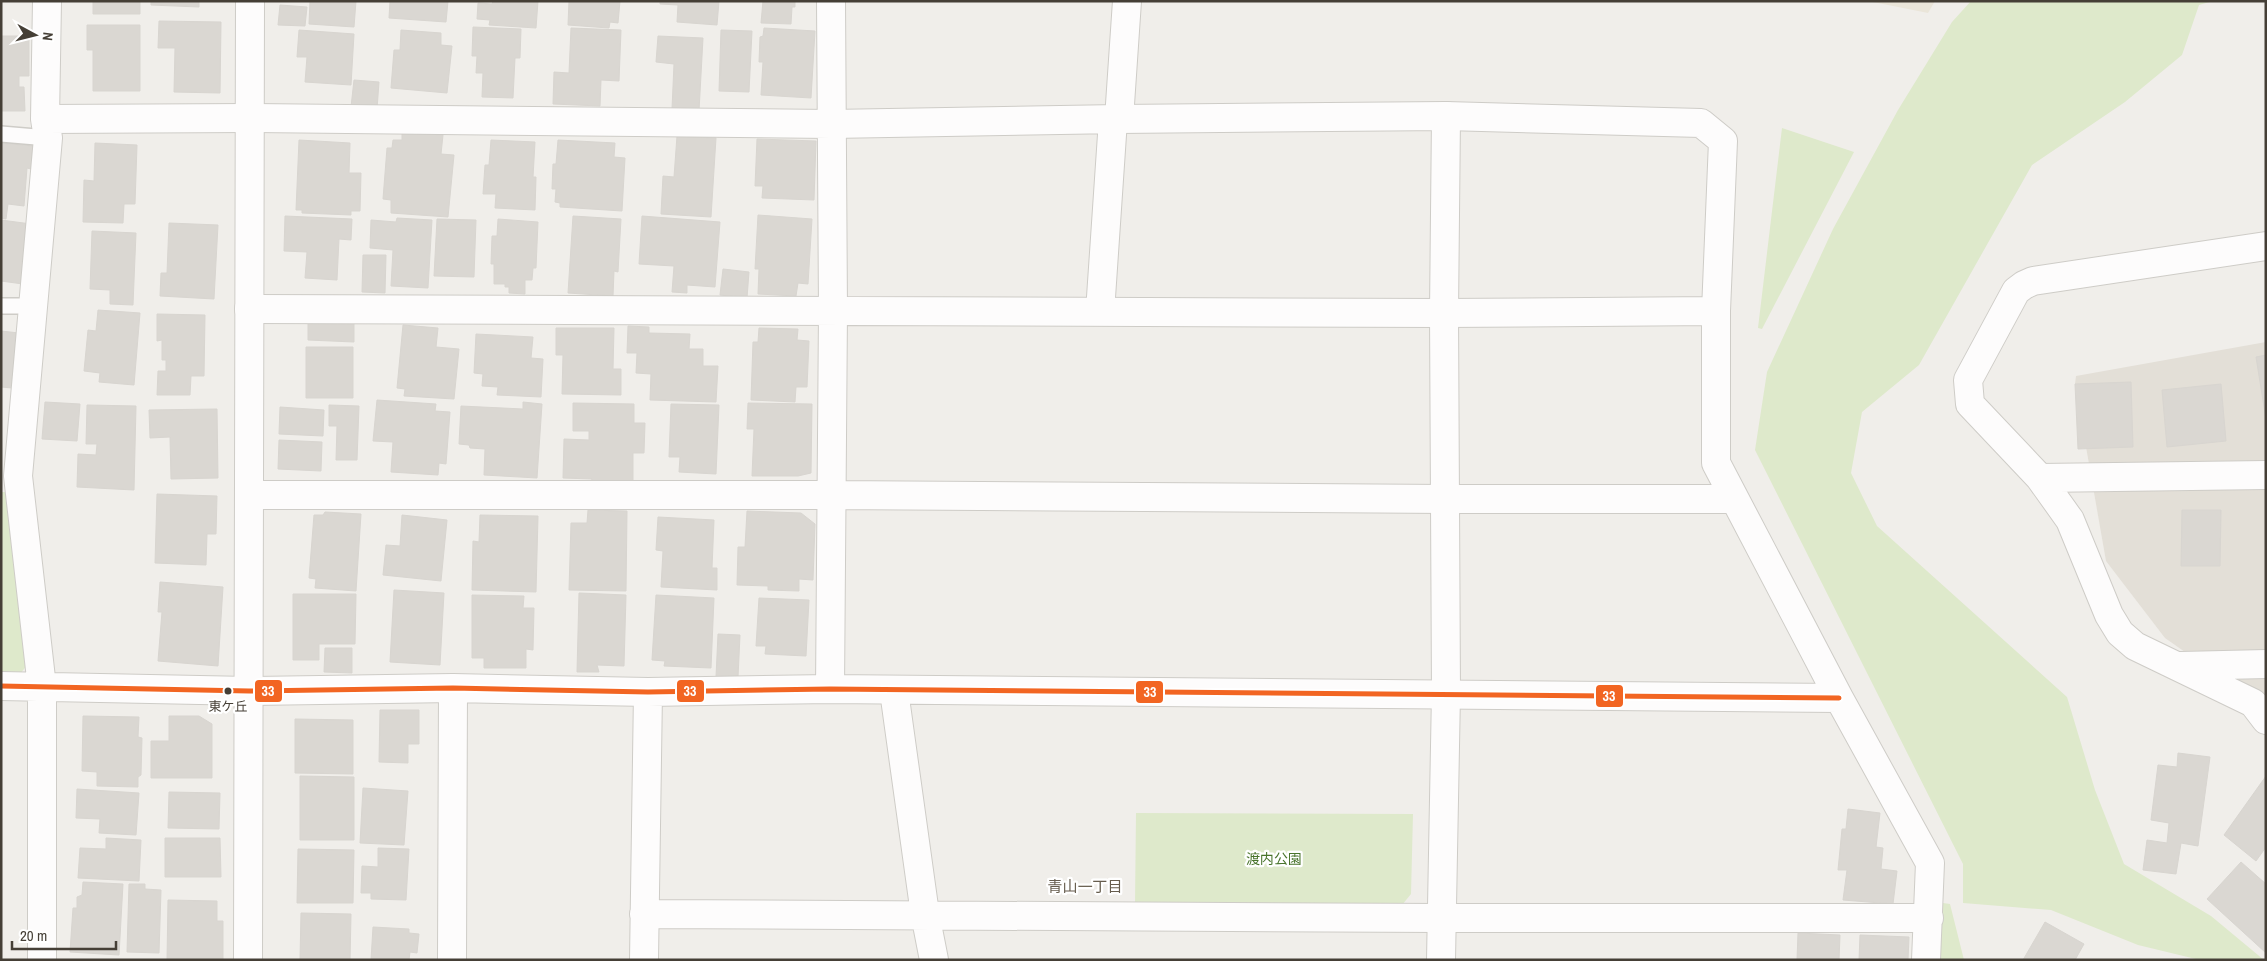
<svg xmlns="http://www.w3.org/2000/svg" width="2267" height="961" font-family="'Archivo Narrow','Noto Sans JP',sans-serif">
<style>
.residential{fill:#e3dfd7}
.education{fill:#eae5d9}
.green{fill:#dee9cb}
.building{fill:#dad7d2;stroke:#d8d5d0}
.lines{fill:none;stroke-linecap:round;stroke-linejoin:round}
.service-casing{stroke:#ceccc7;stroke-width:18}
.minor-casing{stroke:#ceccc7;stroke-width:30}
.tertiary-casing{stroke:#ceccc7;stroke-width:30}
.service{stroke:#fdfcfc;stroke-width:15}
.minor{stroke:#fdfcfc;stroke-width:28}
.tertiary{stroke:#fdfcfc;stroke-width:28}
.bus-1-casing{stroke:#fff;stroke-width:9}
.bus-1{stroke:#f26522;stroke-width:5}
.bus-dot{fill:#453f36;stroke:#fff;stroke-width:2}
.labels{text-anchor:middle;stroke-width:4.5;stroke-linejoin:round;paint-order:stroke}
.bus-label{font-size:13px;fill:#453f36;stroke:#fff}
.park-label{font-size:14px;fill:#49742c;stroke:#fff}
.neighbourhood-label{font-size:15px;fill:#675d4e;stroke:#fff}
.line-badge{stroke:#fff;stroke-width:2}
.badge-label{font-size:14px;text-anchor:middle;font-weight:bold;fill:#fff}
</style>
<rect width="100%" height="100%" fill="#f0eeea"/>
<!-- residential -->
<path class="residential" d="M2266,342v356l-58,-30 -43,-30 -59,-77 -31,-177 1,-8z"/>
<!-- education -->
<path class="education" d="M1868,1h67l-7,12z"/>
<!-- green -->
<path class="green" d="M1971,1h242l-14,4 -17,50 -57,47 -93,63 -113,200 -57,47 -11,61 26,53 190,171 28,93 29,74 87,52 53,44h-64l-62,-15 -87,-35 -88,-7v-39l-208,-414 12,-78 66,-143 65,-119 54,-88z
M1782,128l72,24 -92,177 -4,-1z
M1,492h7l20,172 -12,15 -15,-1z
M1136,813l277,1 -2,80 -9,11 -267,-2z
M1943,903l7,1 14,56h-24z"/>
<!-- building -->
<path class="building" d="M93,1h47v13h-47z
M151,1h48v6l-48,-2z
M310,1h46l-2,26 -45,-3z
M390,1h58l-2,21 -57,-4z
M493,1h45l-2,27 -47,-3 1,-5 -13,-1 1,-16 14,1z
M569,1h51l-2,22 -8,-1 -1,6 -41,-3z
M660,1h59l-2,24 -40,-3 1,-17 -18,-1z
M763,1h32v6h-3l-1,17 -30,-1z
M280,5l27,2 -2,19 -27,-1z
M159,21l62,1 -1,71 -46,-1 1,-44h-17z
M87,25h53v66h-47v-41h-6z
M473,27l48,2 -1,29h-5l-2,40 -31,-1 1,-24h-7l1,-17h-5z
M571,28l50,2 -2,51 -18,-1 -1,26 -47,-2 1,-32 15,1z
M764,28l51,3 -4,67 -50,-3 2,-33h-4l1,-25 3,-1z
M299,30l55,4 -3,51 -46,-3 2,-25h-10z
M401,30l40,3v12l11,1 -5,47 -56,-5 3,-38h6z
M721,30l31,1 -3,61 -30,-1z
M1,36h28v40h-10v11h5l1,24h-24z
M658,36l45,2 -4,73 -27,-2 2,-45 -18,-2z
M354,80l25,2 -2,27 -26,-2z
M402,132l41,3 -2,19 13,1 -6,62 -57,-4v-13l-8,-1 4,-51h5l1,-8h9z
M677,136l39,2 -5,79 -50,-3 2,-38 11,1z
M757,139l59,2 -2,59 -52,-2 1,-12h-8z
M299,140l51,3 -1,30h12l-1,38h-9v4l-49,-2v-3h-6z
M491,140l44,2 -2,35h3l-1,33 -40,-2 1,-14h-13l2,-29h4z
M558,140l57,3 -1,14 11,1 -3,53 -62,-4v-4l-5,-1 1,-13h-4l1,-25h3z
M1,143l32,3 -2,23 -4,-1 -3,38 -16,-2 -2,15 -5,-1z
M95,143l42,2 -2,59h-11l-1,19 -40,-1 1,-42 10,1z
M758,215l54,4 -4,65 -10,-1 -2,13 -38,-2 1,-25h-4z
M285,216l67,3 -1,21 -12,-1 -2,41 -32,-2 2,-26 -23,-1z
M573,216l48,3 -3,53 -4,-1 -1,25 -45,-3z
M642,216l78,6 -5,65 -28,-2v8l-15,-1 2,-26 -35,-2z
M397,218l35,2 -4,68 -37,-2 2,-36 -23,-2 1,-28 25,2z
M437,219l39,1 -2,57 -40,-1z
M498,219l40,3 -2,46h-3l-1,12h-7v14l-16,-1v-6h-4v-3h-11v-20h-3l1,-28h5z
M1,220l30,4 -8,60 -22,-3z
M169,223l49,2 -4,74 -54,-3 1,-23h6z
M92,231l44,2 -3,72 -23,-1v-14l-20,-1z
M363,255h23l-1,38 -23,-1z
M723,269l26,3 -2,26 -27,-3z
M98,310l42,3 -6,72 -35,-3 1,-9 -16,-2 4,-41 8,1z
M157,314l48,1 -1,61h-13l-1,19h-33l1,-24h8v-11h-4v-20l-5,1z
M308,321l46,2v19l-46,-2z
M403,325l35,3 -2,19 23,2 -5,50 -50,-3 1,-7 -8,-1z
M628,326l21,1v6l41,1 -1,15h14v17h15l-2,36 -66,-2 1,-26 -15,-1 1,-20h-10z
M556,328h58l-1,41h8v26l-59,-1 1,-39h-7z
M759,328l39,1 -1,11 12,1 -2,46h-11l-1,15 -44,-2 2,-58h5z
M1,331l18,2 -7,55 -11,-1z
M476,334l57,3 -2,21 12,1 -2,38 -44,-2 1,-8 -16,-1 1,-12 -9,-1z
M306,347h47v51h-47z
M2266,355v64l-10,-62z
M2131,382l2,65 -55,2 -3,-65z
M2221,384l5,57 -59,6 -5,-57z
M377,400l59,4 -1,7 15,1 -4,52 -7,-1 -1,12 -47,-3 2,-30 -20,-1z
M45,402l35,2 -3,37 -35,-2z
M523,402l19,2 -5,74 -53,-3 1,-26 -15,-1 -1,-3 -10,-1 2,-38 62,3z
M573,403l61,1v19h11l-1,30h-11v30l-42,-1 1,-3 -29,-1 1,-39 25,1v-9h-16z
M748,403l64,1 -1,69 -13,3h-46l2,-47h-7z
M671,404l48,1 -3,69 -37,-2 1,-15h-11z
M87,405l49,1 -2,84 -57,-3 1,-33 18,1 1,-11h-11z
M329,405l30,1 -2,54h-21l1,-34h-8z
M280,407l44,3 -1,26 -44,-2z
M217,409l1,69 -47,1 -1,-42 -20,1 -1,-28z
M279,440l43,2 -1,29 -43,-2z
M157,494l60,2 -1,38h-9l-1,31 -51,-2z
M588,510l39,1 -1,80 -57,-1 2,-67h16z
M2182,510h39l-1,56h-39z
M747,511l54,2 14,11 -2,56 -14,-1v12l-31,-1v-4l-31,-1 1,-38h7z
M325,512l36,2 -5,77 -41,-3 1,-9 -7,-1 5,-63h9z
M402,515l45,5 -6,61 -58,-6 3,-30 14,1z
M480,515l58,1 -2,76 -64,-2 1,-49 6,1z
M658,517l56,3 -2,48h5v22l-56,-3 2,-36 -7,-1z
M160,582l63,5 -5,79 -60,-5 4,-49h-4z
M394,590l50,3 -4,72 -50,-3z
M579,593l47,2 -2,71 -27,-1 2,7h-22z
M293,594h63l-1,50h-36v16h-26z
M472,595l52,1 -1,12h11l-1,42 -7,-1v19h-42v-10h-12z
M656,595l58,3 -3,70 -47,-2 1,-5 -13,-1z
M759,598l50,2 -3,56 -41,-2 1,-8h-10z
M718,634l22,1 -2,42h-22z
M325,648h27v25l-28,-1z
M380,710h39v34h-11v19l-29,-1z
M83,716l56,1 -1,20 4,1 -1,37 -3,2v10l-41,-1v-14l-15,-1z
M169,716h30l13,8v54h-61v-37h18z
M295,719l58,1v54l-58,-1z
M2178,753l32,4 -12,89 -17,-3 -5,31 -33,-4 4,-30 20,3 2,-20 -18,-3 7,-55 19,2z
M300,776l54,1v63h-54z
M2266,776v71l-10,14 -32,-26z
M363,788l45,3 -4,54 -44,-2z
M77,789l62,4 -3,42 -37,-2 1,-14 -24,-1z
M169,792l51,1 -1,36 -51,-1z
M1848,809l32,4 -4,34 7,1 -2,21 16,2 -4,33 -50,-4 4,-30h-9l4,-41h4z
M106,838l35,2 -2,41 -61,-3 2,-30 26,1z
M165,838h55l1,39h-56z
M378,848l31,1 -3,51 -35,-1v-6h-10l1,-27 16,1z
M298,849l56,1 -1,53h-56z
M2241,862l25,22v69l-59,-54z
M83,882l40,2 -4,71 -49,-3 3,-44h4v-11l5,-2z
M129,884h16v5l16,1 -2,63 -32,-1z
M168,900l49,1v20h6v39h-56z
M301,913l50,1 -1,46h-50z
M2045,922l39,22 -9,16h-52z
M373,927l36,2v4l10,1 -2,19 -7,-1 -1,8h-38z
M1798,933l42,2 -1,25h-42z
M1860,935l49,2 -1,23h-49z"/>
<g class="lines">
<defs>
<path id="service" d="M1,134l47,4
M1,306h32"/>
<path id="minor" d="M1446,116l255,7 22,18 -7,170v152l123,235 91,165 -4,97
M45,119l205,-1 581,6 288,-5
M2266,246l-233,35 -9,4 -8,6 -48,89 2,24 70,74 226,-3
M249,309l1195,4 272,-2
M1100,312l13,-192
M2040,478l30,42 39,95 11,18 15,13 118,57 13,17
M250,495h582l614,4h288
M2181,666l85,-2
M1,686l248,5 204,-3 195,4 182,-3 1009,9
M830,689l3,-378 -2,-310
M894,691l31,223 9,46
M644,914l797,4h488
M42,960v-273l-24,-211 30,-338 -3,-19 2,-118
M452,960l1,-272
M644,960l4,-268"/>
<path id="tertiary" d="M1127,1l-8,118 327,-3 -2,197 2,380 -5,267
M248,960l2,-959"/>
</defs>
<!-- service casing -->
<use href="#service" class="service-casing"/>
<!-- minor casing -->
<use href="#minor" class="minor-casing"/>
<!-- tertiary casing -->
<use href="#tertiary" class="tertiary-casing"/>
<!-- service -->
<use href="#service" class="service"/>
<!-- minor -->
<use href="#minor" class="minor"/>
<!-- tertiary -->
<use href="#tertiary" class="tertiary"/>
<defs>
<path id="bus-1" d="M1,686l248,5 204,-3 195,4 182,-3 1009,9"/>
</defs>
<!-- bus-1 casing -->
<use href="#bus-1" class="bus-1-casing"/>
<!-- bus-1 -->
<use href="#bus-1" class="bus-1"/>
</g>
<!-- markers -->
<circle class="bus-dot" cx="228" cy="691" r="4.5"/>
<g class="labels">
<!-- bus labels -->
<g class="bus-label">
<text x="228" y="711">東ケ丘</text>
</g>
<!-- park labels -->
<g class="park-label">
<text x="1274" y="864">渡内公園</text>
</g>
<!-- neighbourhood labels -->
<g class="neighbourhood-label">
<text x="1085" y="892">青山一丁目</text>
</g>
</g>
<g class="line-badge">
<rect x="254" y="679" width="29" height="24" rx="5" fill="#f26522"/>
<rect x="676" y="679" width="29" height="24" rx="5" fill="#f26522"/>
<rect x="1135" y="680" width="29" height="24" rx="5" fill="#f26522"/>
<rect x="1595" y="684" width="29" height="24" rx="5" fill="#f26522"/>
</g>
<g class="badge-label">
<text x="268" y="696">33</text>
<text x="690" y="696">33</text>
<text x="1150" y="697">33</text>
<text x="1609" y="701">33</text>
</g>
<!-- border -->
<rect width="2267" height="961" fill="none" stroke="#453f36" stroke-width="5"/>
<!-- north arrow -->
<g transform="translate(35 35) rotate(97)" stroke="#ffffff" stroke-width="4" paint-order="stroke">
<path d="M0-4L9 19L0 12L-9 19Z" fill="#453f36"/>
<text y="-8" font-size="14" font-weight="bold" text-anchor="middle" fill="#453f36">N</text>
</g>
<!-- scale -->
<path d="M12 941v8h104v-8" fill="none" stroke="#453f36" stroke-width="2.5"/>
<text x="20" y="941" font-size="15" fill="#453f36" stroke="#ffffff" stroke-width="4" paint-order="stroke">20 m</text>
</svg>
